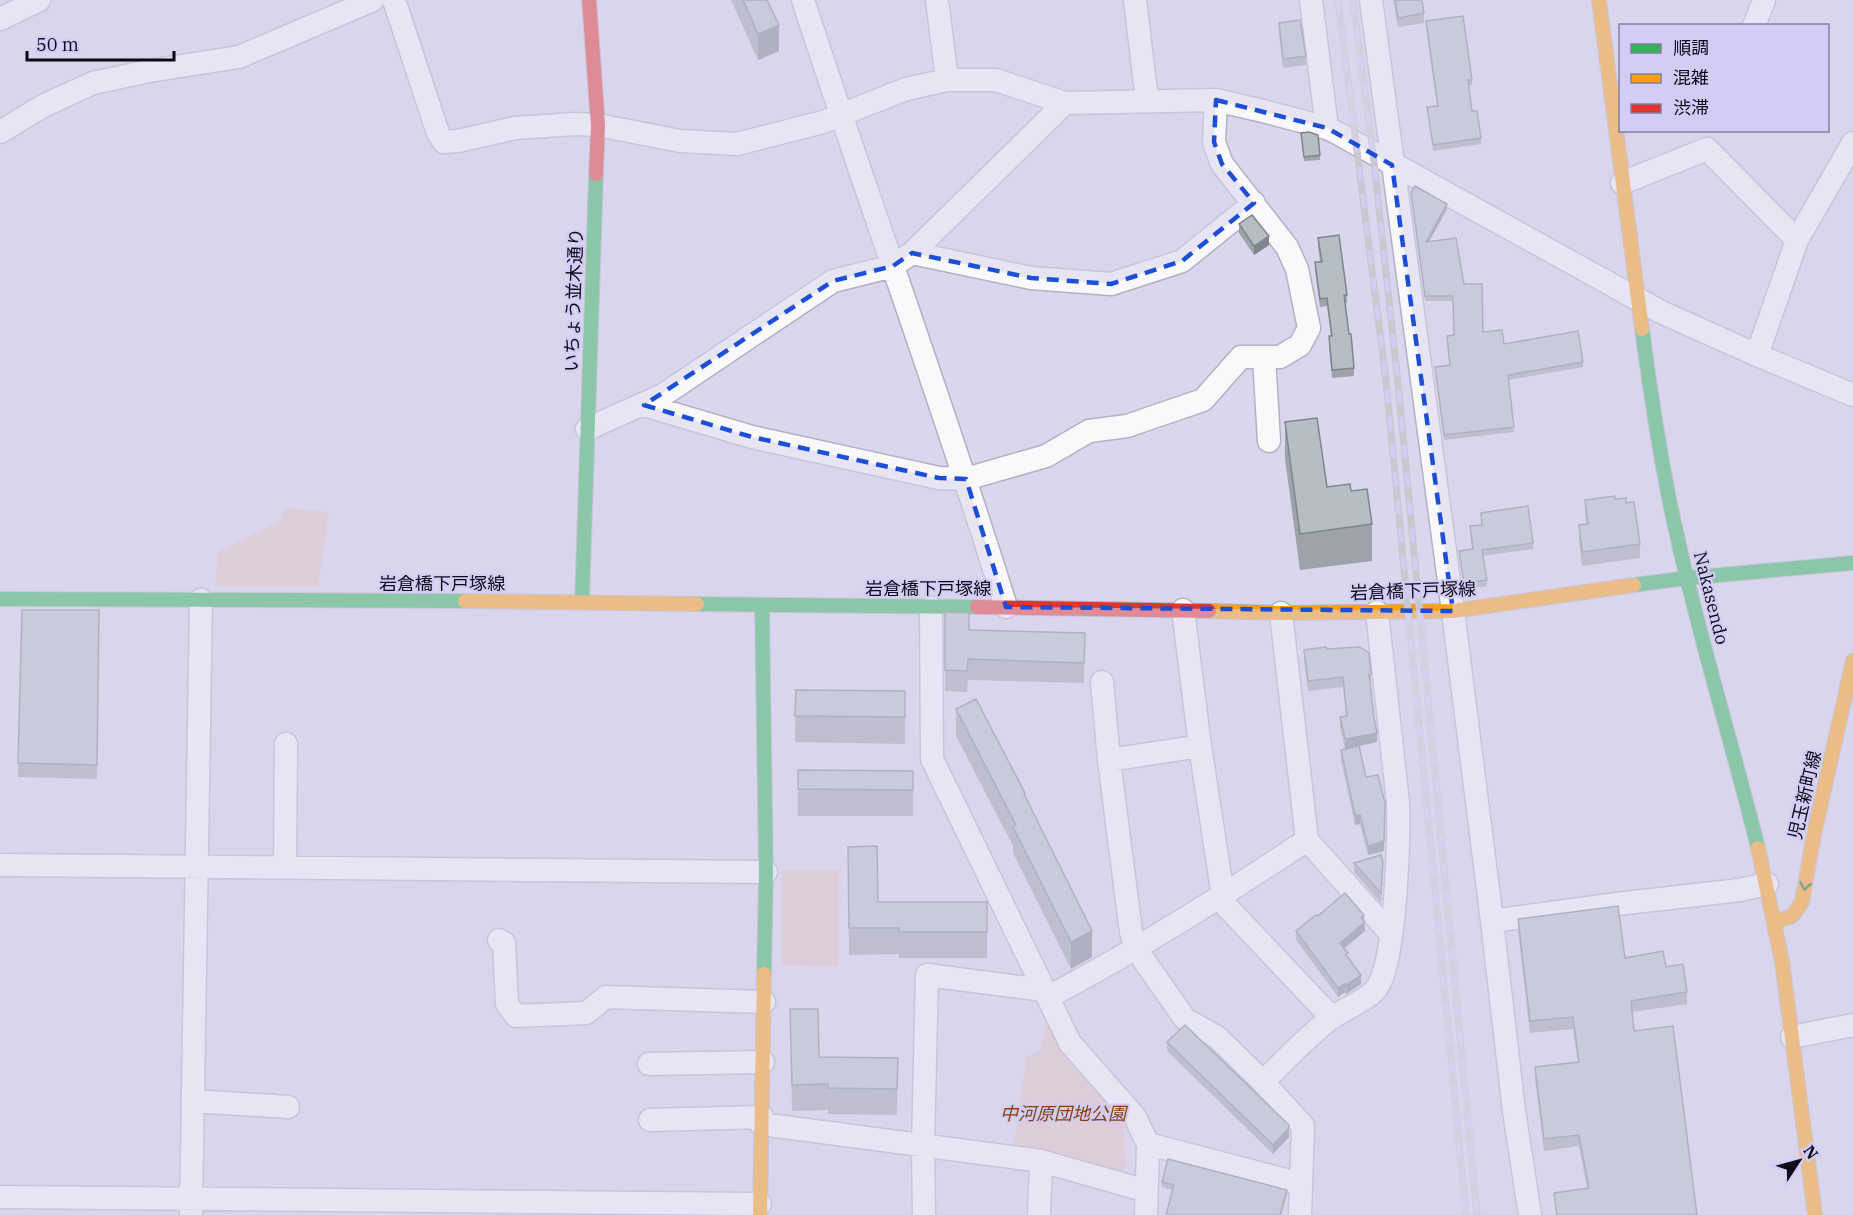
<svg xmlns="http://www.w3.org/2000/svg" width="1853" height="1215" font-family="'IBM Plex Serif','Noto Sans JP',serif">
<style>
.green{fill:#e0c3bf}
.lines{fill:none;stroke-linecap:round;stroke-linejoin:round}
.street-casing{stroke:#b3b1c3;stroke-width:25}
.fast-casing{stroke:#b3b1c3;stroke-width:16}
.slow-casing{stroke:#b3b1c3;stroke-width:16}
.jam-casing{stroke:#b3b1c3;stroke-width:16}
.street{stroke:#f9f9fc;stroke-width:22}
.fast{stroke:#30b455;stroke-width:14}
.slow{stroke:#ff9f0a;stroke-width:14}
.jam{stroke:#e5322d;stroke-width:14}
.rail-casing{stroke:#cac8cf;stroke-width:7}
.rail{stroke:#d2cdf6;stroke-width:4.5;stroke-dasharray:14;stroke-linecap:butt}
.wall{fill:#9da3a9}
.shaded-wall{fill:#7f858a}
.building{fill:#b6bec5;stroke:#7f858a;stroke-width:1.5}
.oneway{stroke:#1e5f36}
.marked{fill:none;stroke:#1d4ed8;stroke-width:4.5;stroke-dasharray:12 8;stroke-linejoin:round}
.labels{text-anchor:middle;stroke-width:4.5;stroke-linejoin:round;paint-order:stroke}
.street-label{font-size:18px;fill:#0c0a17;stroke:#d2cdf6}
.park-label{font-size:18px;font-style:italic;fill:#884007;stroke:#d2cdf6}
</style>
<rect width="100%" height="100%" fill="#d9d6ed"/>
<!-- green -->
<path class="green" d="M284,508l45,4 -11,74h-103l3,-34 64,-32z
M782,870h57v96l-57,-1z
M1047,1021l75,95 4,51 -11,8 -101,-26 12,-91 15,-8z"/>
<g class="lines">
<defs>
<path id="street" d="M394,0l44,133 6,9 14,-1 57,-13 60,-4 23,1 82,16 57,3 86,-22 83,-33 41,-9h49l69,23 151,-3 51,12 60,16 12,6 322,178 96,43 96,40
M803,0c66,203 140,403 203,607
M937,0l10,80
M1135,0l12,100
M1311,0l16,128
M1371,0l82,611 39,310 22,190 16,104
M0,19l39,-19
M1754,26l10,-26
M0,132l43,-26 50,-23 56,-12 90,-14 134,-57
M1622,183l85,-34 90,91
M912,253l119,25 80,6 71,-23 72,-58
M1757,355l40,-115 56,-97
M1264,357l5,84
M644,405l108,32 187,41 27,1 80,-23 43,-25 38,-5 76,-26 38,-43h39l20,-12 9,-17 -12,-59 -10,-22 -65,-83 -8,-22 2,-42
M587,429l76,-34 170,-114 60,-15 19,-13 153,-150
M931,608l1,151 138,284 65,74 13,27 -2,71
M1183,610l17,136 23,150 4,11 105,111
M1281,613l26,227 84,94
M1102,682l7,78 22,172 5,17 49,70 32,18 46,45 40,44 -3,89
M1109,760l91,-14
M0,865l766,7
M285,867l1,-123
M1492,921l125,-17 123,-14 27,-6
M499,940l5,3 3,61 9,12 70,-3 20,-16 158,5
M1048,997c90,-47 175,-101 259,-157
M1792,1037l61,-12
M649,1064l114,-2
M1263,1082c22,-22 43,-44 67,-63 11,-8 40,-21 46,-30 20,-25 23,-150 22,-186l-21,-191
M193,1101l95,6
M650,1120l112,-3
M761,1124l280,37 106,30
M1148,1144l153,40
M0,1197l760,7
M191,1215l10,-615
M924,1215l-1,-70 4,-170 116,15
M1039,1215l2,-54"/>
<path id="fast" d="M1642,329c9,68 19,136 34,202 23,107 56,211 82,317
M1634,585l53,-7 166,-15
M0,599l465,2
M582,602l14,-428
M697,604l280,3
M762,606l4,266 -2,102"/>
<path id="slow" d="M1599,0l43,329
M465,601l232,3
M1209,611l72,2 172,-2 181,-26
M1758,848l24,113 33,254
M1775,922l17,-6 10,-14 12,-68 39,-173
M760,1215l4,-241"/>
<path id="jam" d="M589,0l9,125 -2,49
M977,607l232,4"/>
</defs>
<!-- street casing -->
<use href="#street" class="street-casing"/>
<!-- fast casing -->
<use href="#fast" class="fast-casing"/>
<!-- slow casing -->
<use href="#slow" class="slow-casing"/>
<!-- jam casing -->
<use href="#jam" class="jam-casing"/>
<!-- street -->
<use href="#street" class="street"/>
<!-- fast -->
<use href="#fast" class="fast"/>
<!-- slow -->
<use href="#slow" class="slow"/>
<!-- jam -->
<use href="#jam" class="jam"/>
<defs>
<path id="rail" d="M1338,0l48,381 80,834
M1353,0l20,153 25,230 79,832"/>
</defs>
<!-- rail casing -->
<use href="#rail" class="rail-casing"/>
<!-- rail -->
<use href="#rail" class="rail"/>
</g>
<!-- wall -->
<path class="wall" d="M731,0h36l12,51 -21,9z
M1393,0h29l2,13v10l-26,4z
M1426,21l46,59v5l-3,1 3,25 9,27v6l-48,7 -6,-44 10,-1 -11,-79z
M1279,23l27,33v9l-23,3 -4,-35z
M1301,133l19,22v5l-16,1z
M1411,192l36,17 -18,32 35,43 19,48 21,12 79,18v5l-75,13 6,52 -70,8 -9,-73 15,-2 -3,-29 7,-1 -1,-34h-28z
M1239,224l30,21 -15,10 -15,-22z
M1318,238l29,57v8h-2l9,65v8l-22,2 -3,-34v-8h2l-4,-30 -7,1 -5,-36v-9h5l-2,-16z
M1285,422l42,65 24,4 21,33v37l-72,9 -15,-111z
M1615,499l11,4 14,41v14l-58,8 -3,-27v-14l7,-1 -1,-11v-13z
M1481,513l52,30v6l-50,7 4,30 -23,3 -5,-38 13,-1 -2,-24 11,-1z
M99,610l-2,169 -79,-2v-14z
M945,612l24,18 116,3 -1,50 -116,-3 -1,12 -22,-1z
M1327,649l44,25v9h-1l7,59 -32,7 -5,-22v-10l6,-1 -3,-29 -35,4 -4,-32v-9z
M796,690l109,1v53l-110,-2z
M956,709l69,88 67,160 -21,12 -58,-116v-7l-57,-110z
M1341,750l25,27 18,74 -16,4 -8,-31 -5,1 -14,-65z
M798,770l115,1v45h-115z
M848,847l30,55h109v56h-88v-4l-50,1z
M1354,863l29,9 -2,31 -27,-31z
M1518,919l107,39 41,9 21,25v12l-55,8 2,19 63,184h-141l-2,-22 33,-5 -8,-42 -35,5 -9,-72v-12l43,-5 -5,-33 -43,4 -12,-102z
M1364,920l1,11 -21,17 17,36 -15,10 -1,-2 -7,5 -42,-57v-9z
M790,1009l29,48 79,1 -1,57 -69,-1v-4l-36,1z
M1167,1042l122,83v12l-16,17 -106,-103z
M1162,1182l125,12 -115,-4 -10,-3z"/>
<!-- shaded-wall -->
<path class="shaded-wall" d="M779,25v26l-21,9v-26z
M1447,204v5l-21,38v-5z
M1269,236v9l-15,10v-9z
M1377,733v9l-32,7v-10z
M1385,803l-1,48 -16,4v-9z
M1355,815h5v9l-5,1z
M1364,915l1,16 -25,21v-9z
M1092,931v26l-21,12v-27z
M1361,975v9l-15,10v-9z
M1345,983v9l-7,5v-9z
M1289,1128v9l-16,17v-9z
M1287,1190v4l-6,21h-1z"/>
<!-- building -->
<path class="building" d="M743,0h24l12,25 -21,9z
M1395,0h27l2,13 -26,5z
M1463,16l9,64h-4l4,31h5l4,27 -48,7 -6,-38 11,-1 -12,-85z
M1300,20l6,36 -23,3 -4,-36z
M1309,132l9,3 2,20 -16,2 -3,-24z
M1415,186l32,18 -21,38 30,-4 8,46h18l1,48 19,-2 2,14 74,-13 5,31 -75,13 6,52 -70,8 -9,-68 15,-2 -3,-29 7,-1 -1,-39h-28l-14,-104z
M1252,215l17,21 -15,10 -15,-22z
M1339,235l8,60h-3l5,39h2l3,34 -22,2 -3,-34h3l-5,-38 -7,1 -5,-37h7l-4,-24z
M1317,418l10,69 23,-3 1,7 16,-2 5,35 -72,10 -15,-112z
M1615,496v3l11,-1v5l8,-1 6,42 -58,8 -3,-27 9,-1 -3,-24z
M1528,506l5,37 -51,7 5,30 -23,3 -5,-32 14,-2 -3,-23 12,-1 -1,-12z
M22,610h77l-2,155 -79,-2z
M945,612l24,1v17l116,3 -1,30 -116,-4 -1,12 -22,-1z
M1326,647l1,2 33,-2 9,6 2,21h-2l5,44 3,15 -32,6 -5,-22 7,-1 -4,-39 -35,4 -4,-31z
M796,690l109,1v26l-110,-1z
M976,699l49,94 -1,1 68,137 -21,11 -58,-115 3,-2 -60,-116z
M1359,746l7,31 12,-2 7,28 -1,38 -16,5 -8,-31h-5l-14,-65z
M798,770l115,1v19l-115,-1z
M877,846l1,56h109v30h-88v-4h-50l-1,-81z
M1381,855l2,7 -2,31 -27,-30z
M1345,893l19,22 -3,2 4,5 -25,21 8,10 -2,2 15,20 -15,10 -1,-2 -7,5 -42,-57 20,-16 2,1z
M1618,906l7,52 38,-7 3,16 17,-3 4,28 -56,9 3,30 39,-5 24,189h-140l-3,-22 35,-5 -10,-53 -35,4 -9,-72 44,-5 -6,-45 -43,4 -12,-102z
M790,1009h28l1,48 79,1 -1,31 -69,-1v-4l-36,1z
M1185,1025l104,100v3l-16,17 -106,-103z
M1168,1159l119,31 -7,25h-114l8,-30 -12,-3z"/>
<!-- one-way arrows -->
<defs><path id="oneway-chevron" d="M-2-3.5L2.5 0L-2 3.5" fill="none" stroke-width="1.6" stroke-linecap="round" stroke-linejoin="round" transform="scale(1.5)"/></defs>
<use class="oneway" href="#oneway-chevron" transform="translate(1805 886) rotate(100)"/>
<!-- marked area -->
<path d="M0 0H1853V1215H0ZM1216,100l111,28 65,37 61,446 -447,-4 -40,-128 -27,-1 -187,-41 -108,-32 189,-124 60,-15 19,-13 119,25 80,6 71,-23 72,-58 -32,-39 -8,-22z" fill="#d9d6ed" fill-opacity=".55" fill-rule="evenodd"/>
<path class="marked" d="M1216,100l111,28 65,37 61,446 -447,-4 -40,-128 -27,-1 -187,-41 -108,-32 189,-124 60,-15 19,-13 119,25 80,6 71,-23 72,-58 -32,-39 -8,-22z"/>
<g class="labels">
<!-- street labels -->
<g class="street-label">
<text transform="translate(574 300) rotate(-88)" y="6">いちょう並木通り</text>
<text x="442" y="590">岩倉橋下戸塚線</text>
<text x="928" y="595">岩倉橋下戸塚線</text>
<text transform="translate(1413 591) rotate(-2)" y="6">岩倉橋下戸塚線</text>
<text transform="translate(1711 598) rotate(76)" y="6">Nakasendo</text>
<text transform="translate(1805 795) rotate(-77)" y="6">児玉新町線</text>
</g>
<!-- park labels -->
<g class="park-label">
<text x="1063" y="1120">中河原団地公園</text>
</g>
</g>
<!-- legend -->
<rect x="1619" y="24" width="210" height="108" fill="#d2cdf6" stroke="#837f9d" stroke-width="1.5"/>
<rect x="1631" y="44" width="30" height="9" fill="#30b455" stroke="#837f9d" stroke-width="1.5"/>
<text x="1673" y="54" font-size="18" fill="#0c0a17">順調</text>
<rect x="1631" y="74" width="30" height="9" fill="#ff9f0a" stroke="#837f9d" stroke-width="1.5"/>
<text x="1673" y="84" font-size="18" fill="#0c0a17">混雑</text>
<rect x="1631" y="104" width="30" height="9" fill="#e5322d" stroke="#837f9d" stroke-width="1.5"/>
<text x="1673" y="114" font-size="18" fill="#0c0a17">渋滞</text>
<!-- north arrow -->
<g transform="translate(1799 1161) rotate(54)" stroke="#d2cdf6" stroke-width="4.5" paint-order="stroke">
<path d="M0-4.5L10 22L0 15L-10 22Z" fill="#0c0a17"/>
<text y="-9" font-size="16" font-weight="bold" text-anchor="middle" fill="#0c0a17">N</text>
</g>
<!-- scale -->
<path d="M27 51v9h147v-9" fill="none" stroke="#0c0a17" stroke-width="3"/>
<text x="36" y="51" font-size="18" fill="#0c0a17" stroke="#d2cdf6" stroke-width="4.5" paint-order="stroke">50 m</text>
</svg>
